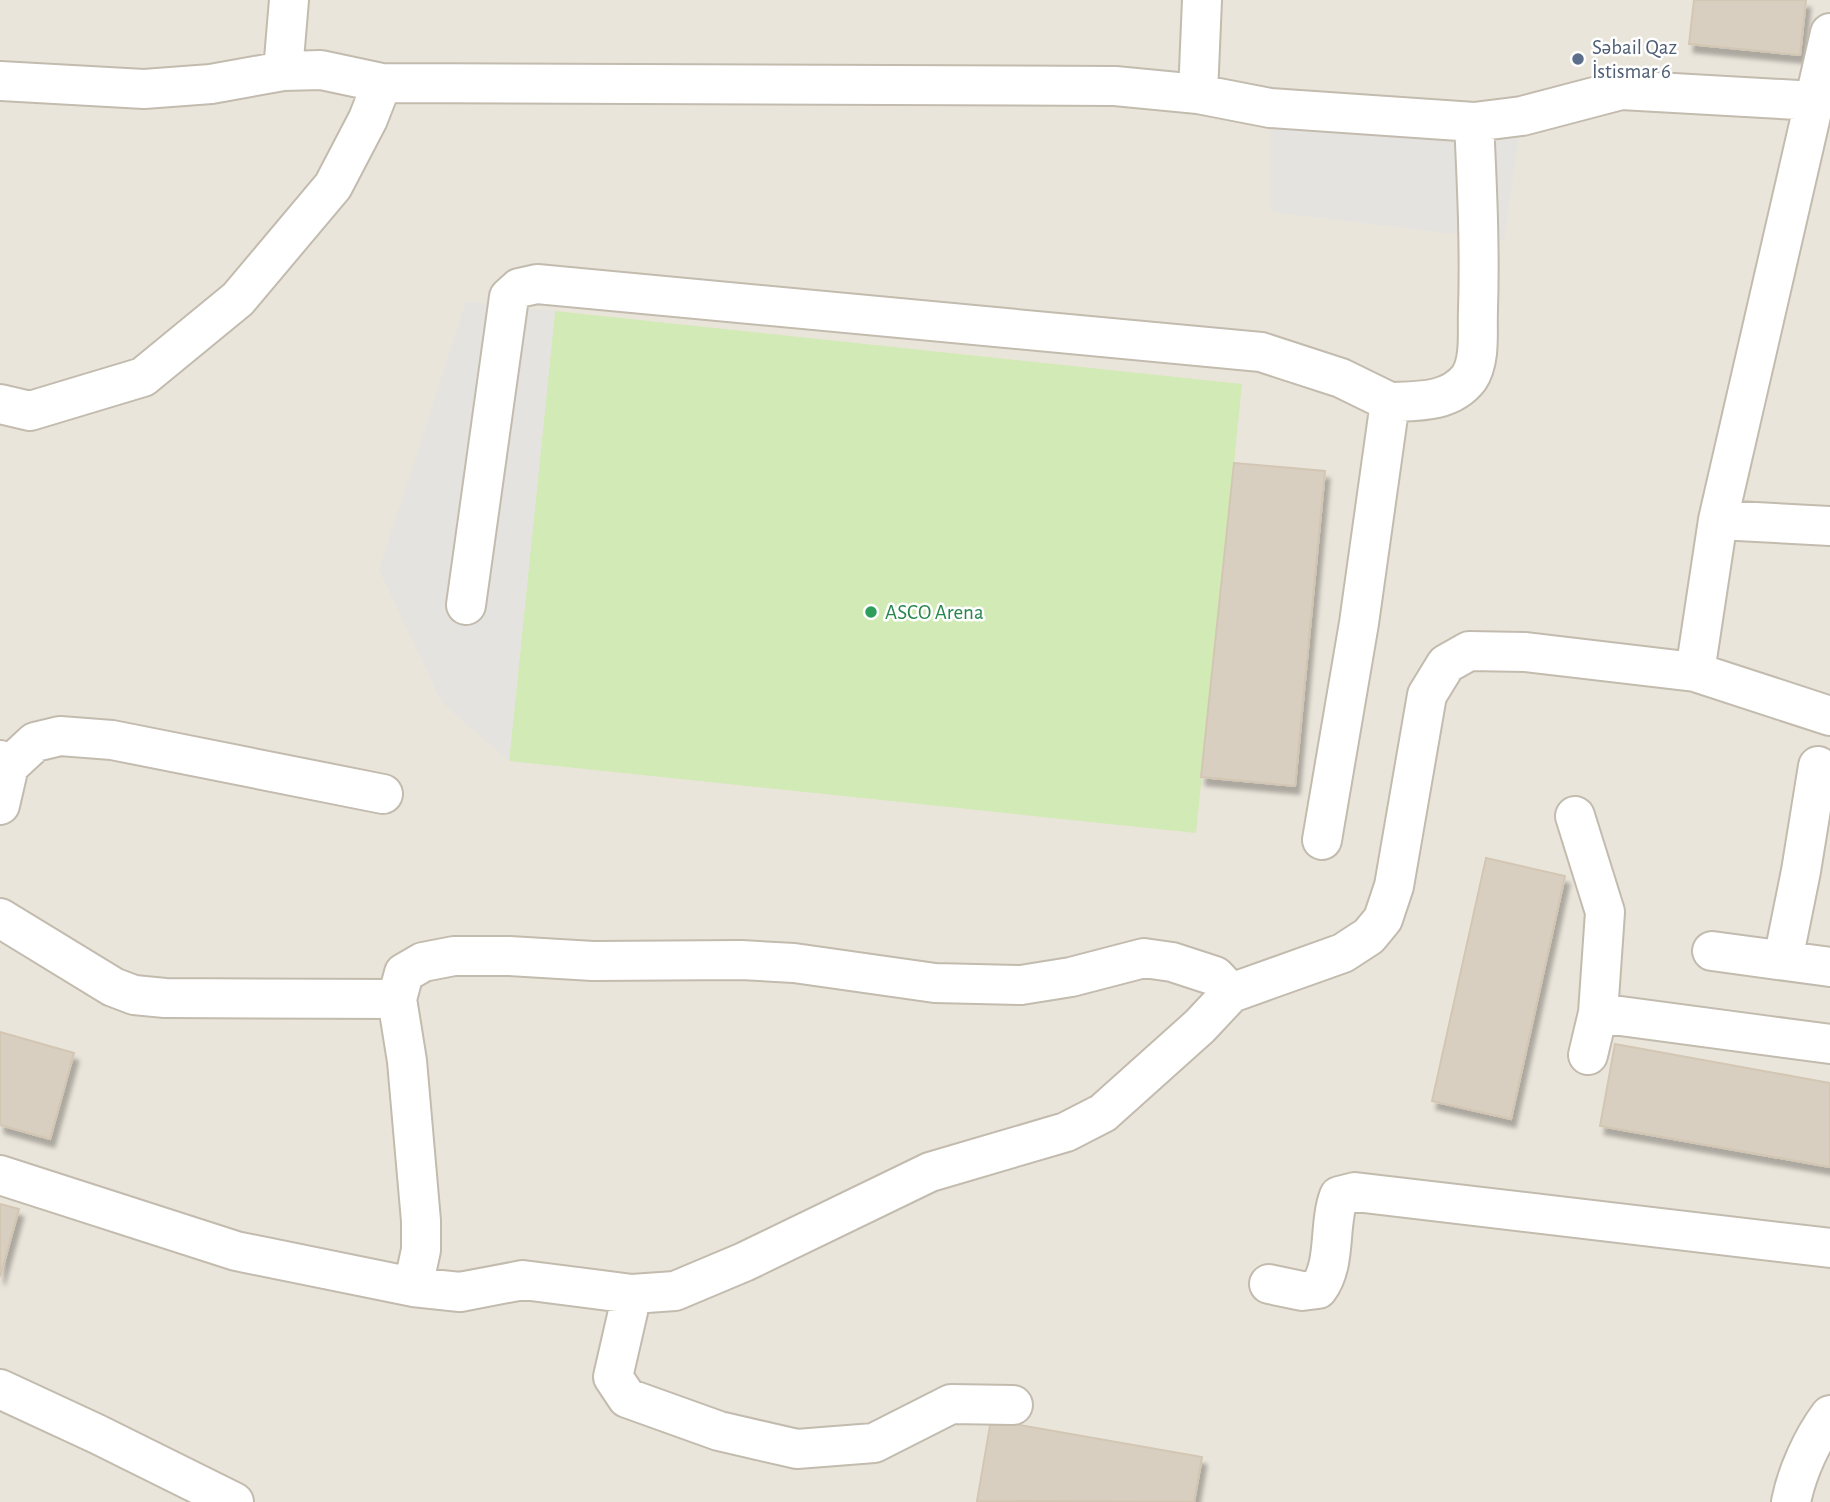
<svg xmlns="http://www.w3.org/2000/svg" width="1830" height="1502" font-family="'Alegreya Sans',sans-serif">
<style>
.residential{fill:#eae5da}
.green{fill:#d2eab5}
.parking{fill:#e5e3e0}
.building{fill:#d8cfc1;stroke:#d3c7b4;stroke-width:2;filter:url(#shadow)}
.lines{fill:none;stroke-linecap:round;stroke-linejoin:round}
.minor-casing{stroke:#c2bbae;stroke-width:42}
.minor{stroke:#fff;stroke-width:38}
.service-dot{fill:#5c6f8a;stroke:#fff;stroke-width:2.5}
.leisure-dot{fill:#2e9e5b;stroke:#fff;stroke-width:2.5}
.labels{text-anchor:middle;stroke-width:5;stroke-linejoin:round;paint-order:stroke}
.service-label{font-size:21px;fill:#4e5e75;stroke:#fff;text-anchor:start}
.leisure-label{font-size:21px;fill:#27864d;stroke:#fff;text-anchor:start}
</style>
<defs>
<filter id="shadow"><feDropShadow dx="4.5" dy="8" stdDeviation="2" flood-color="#0004"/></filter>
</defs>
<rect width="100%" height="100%" fill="#f6f3ec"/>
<!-- residential -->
<path class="residential" d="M0,0h1830v1502h-1830z"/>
<!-- green -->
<path class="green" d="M555,311l687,73 -46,449 -687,-72z"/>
<!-- parking -->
<path class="parking" d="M1270,108l252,8 -18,124 -233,-28z
M466,301l89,10 -46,450 -67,-58 -63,-133z"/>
<!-- building -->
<path class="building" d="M1694,0h112l-6,55 -111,-11z
M1234,463l91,8 -30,315 -94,-9z
M1486,858l79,18 -54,243 -79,-18z
M0,1032l74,21 -24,86 -50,-14z
M1615,1044l215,39v84l-230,-41z
M0,1204l19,5 -19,68z
M991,1420l211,37 -8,45 -217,-1z"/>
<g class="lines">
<defs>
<path id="minor" d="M283,71l6,-71
M0,81l144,8 67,-5 72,-13 38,-1 61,13 733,3 83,8 72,14 204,14 48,-6 99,-26 194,11
M1198,94l4,-94
M1390,402c27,-1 60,1 79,-24 12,-18 8,-47 9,-68 2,-63 -1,-125 -4,-188
M0,404l30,7 113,-34 95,-78 95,-113 35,-67 14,-36
M1718,520l112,6
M466,605l43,-308 10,-9 18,-4 724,68 80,26 49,24 -31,221 -37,217
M1695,672l135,44
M0,760l9,6 26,-24 25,-6 52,4 271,54
M0,805l9,-39
M1575,816l30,96 -7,101 -10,42
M0,918l113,69 21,8 31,3 232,1
M1712,951l118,16
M1783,960l18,-89 17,-105
M1598,1013l232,31
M0,1175l236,76 177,36 47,5 63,-12 109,14 43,-3 69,-29 186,-90 136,-40 37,-19 97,-87 31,-33 112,-40 26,-17 14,-17 11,-33 33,-191 19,-31 23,-13 57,1 169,20 23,-152 112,-487
M1269,1284l33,7 16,-2c19,-25 10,-64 21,-93l16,-4 475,56
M413,1287l8,-37v-29l-14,-160 -10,-62 7,-26 19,-11 31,-6h55l84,5 148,-1 53,3 141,20 86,2 50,-8 73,-19 28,4 43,14 16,17
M632,1294l-19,83 14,21 92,33 78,18 77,-6 77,-39 62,1
M0,1389l97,45 137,68
M1791,1502c6,-30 21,-63 39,-87"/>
</defs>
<!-- minor casing -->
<use href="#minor" class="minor-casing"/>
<!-- minor -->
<use href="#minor" class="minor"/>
</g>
<!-- markers -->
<circle class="service-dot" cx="1578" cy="59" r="7"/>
<circle class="leisure-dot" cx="871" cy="612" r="7"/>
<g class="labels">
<!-- service labels -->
<g class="service-label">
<text x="1592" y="54">Səbail Qaz<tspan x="1592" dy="24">İstismar 6</tspan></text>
</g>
<!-- leisure labels -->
<g class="leisure-label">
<text x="885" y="619">ASCO Arena</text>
</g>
</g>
</svg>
